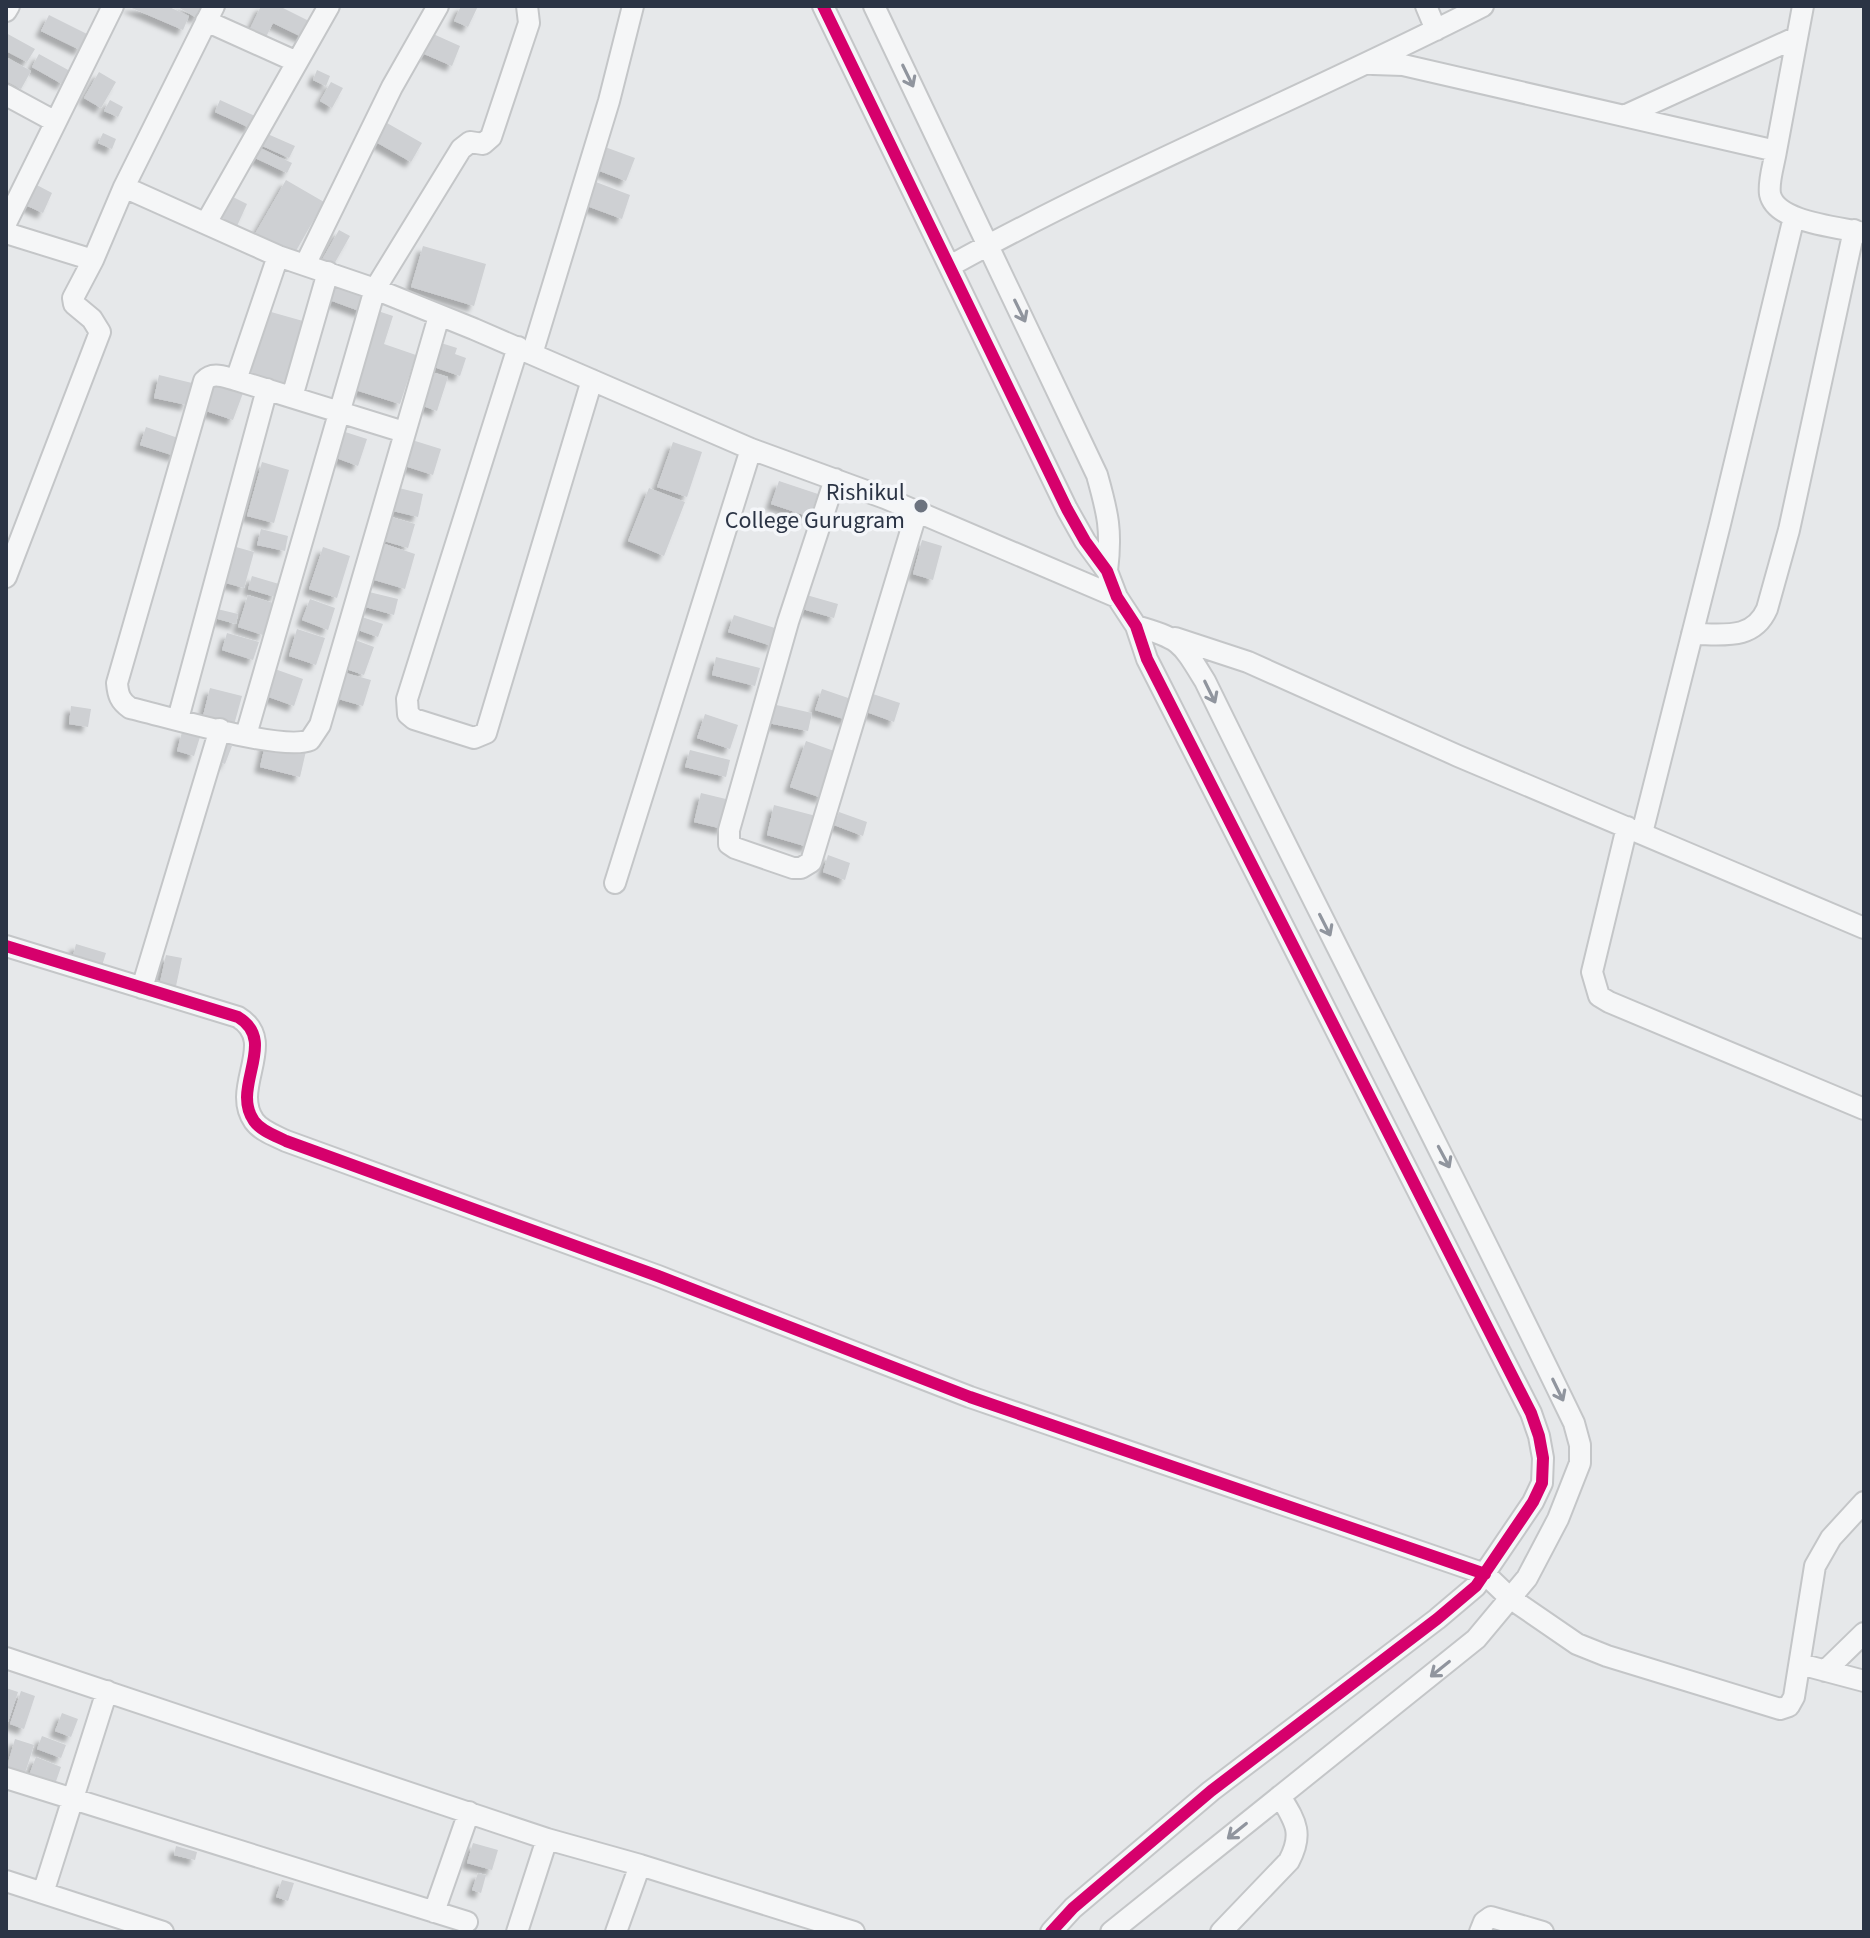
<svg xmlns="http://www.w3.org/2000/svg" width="1870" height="1938" font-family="'Source Sans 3',sans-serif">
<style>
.building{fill:#ced0d3;filter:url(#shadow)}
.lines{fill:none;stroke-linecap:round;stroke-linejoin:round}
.minor-casing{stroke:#c4c6c8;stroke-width:24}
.minor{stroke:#f5f6f7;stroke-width:20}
.cycleway-casing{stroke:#f4f6f9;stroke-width:17}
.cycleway{stroke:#d6006c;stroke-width:12}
.oneway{stroke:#90959e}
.poi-dot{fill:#6c737f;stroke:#f4f6f9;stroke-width:3}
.labels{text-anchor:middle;stroke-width:7;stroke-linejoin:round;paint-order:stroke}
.poi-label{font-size:24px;fill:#2b3445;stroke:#f4f6f9;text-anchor:end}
</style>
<defs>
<filter id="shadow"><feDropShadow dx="-5.5" dy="5.5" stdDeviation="2" flood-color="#0004"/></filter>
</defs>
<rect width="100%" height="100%" fill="#e6e8ea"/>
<!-- building -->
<path class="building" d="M127,6h40l22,10 -6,14z
M176,6h28l-7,12z
M261,6h18l32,16 -7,16 -31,-15 -9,18 -16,-8z
M461,6h17l-10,21 -14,-6z
M49,15l38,19 -7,16 -39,-19z
M6,33l29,16 -8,13 -21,-11z
M431,33l29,13 -8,20 -30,-13z
M39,54l31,17 -8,13 -30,-17z
M6,57l25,14 -10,18 -15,-8z
M317,70l13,6 -4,10 -13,-6z
M99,72l17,10 -15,26 -17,-10z
M331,82l12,6 -11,20 -12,-7z
M110,100l13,7 -5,10 -14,-6z
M220,100l35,16 -5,12 -35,-16z
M387,123l35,20 -11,19 -35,-20z
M263,132l32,14 -6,12 -31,-14z
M103,133l13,6 -4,10 -14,-6z
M256,146l36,17 -5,10 -36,-17z
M605,147l30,11 -9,23 -29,-11z
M286,180l38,22 -31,54 -38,-22z
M596,182l34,13 -8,24 -35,-13z
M33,183l19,10 -9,20 -20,-9z
M231,196l16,8 -10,22 -16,-7z
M339,230l11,6 -17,30 -11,-6z
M423,246l63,18 -12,42 -63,-19z
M331,279l38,14 -7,19 -38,-14z
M264,310l39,11 -18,68 -39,-11z
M375,310l18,6 -9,28 32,11 -16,49 -51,-16z
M441,343l16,5 -2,6 11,4 -6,18 -26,-9z
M435,373l13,4 -11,34 -14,-5z
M159,375l33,8 -5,22 -33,-7z
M213,383l30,10 -10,27 -30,-10z
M146,427l35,12 -6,17 -35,-11z
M339,430l28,9 -9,27 -27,-10z
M412,440l29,9 -8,26 -28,-9z
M673,442l29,10 -15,45 -30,-10z
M262,462l27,8 -15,53 -27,-7z
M779,481l39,13 -8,23 -39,-13z
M399,488l24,6 -5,23 -25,-6z
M649,488l36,14 -21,54 -36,-15z
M388,516l27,8 -7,24 -27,-8z
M261,529l27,7 -3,15 -28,-6z
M922,540l20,6 -9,34 -20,-6z
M382,543l33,11 -10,35 -34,-10z
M236,547l18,5 -10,36 -18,-5z
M323,547l27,9 -13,42 -28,-9z
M252,576l27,8 -4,13 -27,-8z
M365,591l33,8 -4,16 -32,-9z
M803,594l35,10 -4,14 -35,-10z
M248,595l25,8 -10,32 -25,-8z
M310,599l25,9 -7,22 -26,-10z
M213,608l25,6 -2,10 -25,-7z
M734,615l44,14 -6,17 -44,-14z
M359,616l24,8 -5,13 -23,-8z
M297,629l28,9 -9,27 -27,-9z
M227,633l32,9 -6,18 -31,-10z
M350,638l24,9 -10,28 -24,-8z
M716,657l44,11 -5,18 -43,-11z
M272,668l31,11 -9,27 -31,-11z
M342,672l29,8 -8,26 -28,-8z
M210,688l32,8 -8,29 -31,-9z
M822,689l32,11 -7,20 -32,-10z
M867,692l33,11 -6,19 -33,-12z
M772,704l40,9 -4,18 -40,-8z
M71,706l20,3 -3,18 -19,-3z
M705,714l33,11 -8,24 -33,-11z
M182,732l18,5 -6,19 -17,-5z
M218,741l14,5 -7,18 -13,-5z
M266,741l40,10 -6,26 -40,-10z
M806,741l31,11 -15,46 -32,-11z
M690,750l40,10 -4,17 -41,-10z
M701,793l29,7 -7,29 -29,-7z
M774,805l42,11 -8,31 -41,-12z
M839,812l28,10 -4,14 -29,-11z
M828,855l22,8 -5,17 -22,-8z
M76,944l30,9 -6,19 -29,-8z
M166,955l16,3 -6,28 -16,-4z
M6,1688l12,4 -11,33h-1z
M21,1691l14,5 -11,33 -14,-5z
M62,1713l16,6 -7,18 -16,-6z
M42,1736l24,9 -5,13 -24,-9z
M15,1739l19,6 -10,31 -18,-6z
M36,1757l25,10 -7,20 -26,-9z
M473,1843l25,7 -6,20 -25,-7z
M176,1846l21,6 -2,8 -21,-5z
M478,1873l8,2 -5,18 -9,-3z
M282,1880l12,3 -6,18 -12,-4z"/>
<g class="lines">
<defs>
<path id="minor" d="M823,6l244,503 18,32 22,30 10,26 19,29 11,33 384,754 8,23 4,22 -1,25 -9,19 -57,84 -39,33 -226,172 -138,117 -22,24
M874,6l223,469c11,39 15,56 10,96
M1426,6l10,24
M6,11l3,-5
M206,21l91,41
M1373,64l30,1 373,86c-2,13 -8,30 -6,43 6,29 70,33 94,39
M6,95l48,26
M1624,116l173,-79
M1776,151l27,-145
M124,187l154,69 97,33 99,40 277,120 134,49 232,99
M6,223l107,-217
M206,223l123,-217
M6,233l87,27 31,-73 90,-181
M305,265l87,-178 46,-81
M950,266c173,-96 357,-170 533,-260
M518,347l-111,352 1,15 6,5 60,19 12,-5 106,-353
M532,354l77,-253 24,-95
M236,380l42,-124
M292,397l36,-125
M404,432l-168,-52c-12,-3 -23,-9 -32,1l-87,302c1,12 3,18 13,25 35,8 153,44 180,32l10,-15 119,-409
M835,479l-47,143 -59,208v14l6,4 58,20h8l10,-6 106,-351
M6,577l94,-245 -8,-13 -18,-15 -1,-6 20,-38
M1692,634c30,0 61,7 75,-25l22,-79 65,-300
M1175,638l73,24 210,94 406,172
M178,719l89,-330
M246,735l129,-446 86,-140 9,-7 13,2 8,-7 38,-114 -2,-17
M1627,827l-35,145 7,24 10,6 255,107
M1642,833l78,-309 74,-307
M615,883l136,-434
M6,946l232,71c41,25 -8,70 16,104 7,10 22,15 32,20l372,135 312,121 515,177 25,24 67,46 30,12 173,53 9,-3 5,-9 21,-131 16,-28 33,-36
M142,988l78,-259
M6,1658l541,181 93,26 214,67
M1800,1664l64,17
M1825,1671l39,-38
M6,1778l461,144
M6,1881l157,51
M43,1893l64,-202
M434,1912l35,-100
M517,1932l30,-93
M616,1932l24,-67
M1111,1932l365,-293 51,-61 31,-59 22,-56v-18l-6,-22c-120,-249 -248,-494 -369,-742 -24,-39 -24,-42 -69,-55
M1221,1932l68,-71c15,-28 6,-40 -9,-65
M1480,1932l4,-10 7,-5 52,15"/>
</defs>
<!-- minor casing -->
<use href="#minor" class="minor-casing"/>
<!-- minor -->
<use href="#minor" class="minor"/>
<defs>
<path id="cycleway" d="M823,6l244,503 18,32 22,30 10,26 19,29 11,33 384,754 8,23 4,22 -1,25 -9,19 -57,84 -39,33 -226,172 -138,117 -22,24
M6,946l232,71c41,25 -8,70 16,104 7,10 22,15 32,20l372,135 312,121 515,177"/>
</defs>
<!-- cycleway casing -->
<use href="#cycleway" class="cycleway-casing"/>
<!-- cycleway -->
<use href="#cycleway" class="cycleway"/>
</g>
<!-- one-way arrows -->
<defs><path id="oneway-shaft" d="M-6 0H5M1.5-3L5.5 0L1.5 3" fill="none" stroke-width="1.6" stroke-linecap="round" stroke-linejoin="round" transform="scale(2)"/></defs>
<g class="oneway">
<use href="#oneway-shaft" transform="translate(908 76) rotate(64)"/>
<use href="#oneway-shaft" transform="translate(1020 311) rotate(64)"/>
<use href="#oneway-shaft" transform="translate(1210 692) rotate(64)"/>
<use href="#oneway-shaft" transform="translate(1325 925) rotate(63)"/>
<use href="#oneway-shaft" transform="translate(1444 1157) rotate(62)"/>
<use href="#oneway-shaft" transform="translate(1558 1390) rotate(64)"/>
<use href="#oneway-shaft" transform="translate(1440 1669) rotate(141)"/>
<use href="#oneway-shaft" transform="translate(1237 1831) rotate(141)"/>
</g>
<!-- markers -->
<circle class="poi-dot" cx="921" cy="506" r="8"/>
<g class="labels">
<!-- poi labels -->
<g class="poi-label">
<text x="905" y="500">Rishikul<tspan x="905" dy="28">College Gurugram</tspan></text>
</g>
</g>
<!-- border -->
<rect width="1870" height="1938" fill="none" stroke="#2b3445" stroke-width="16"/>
</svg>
